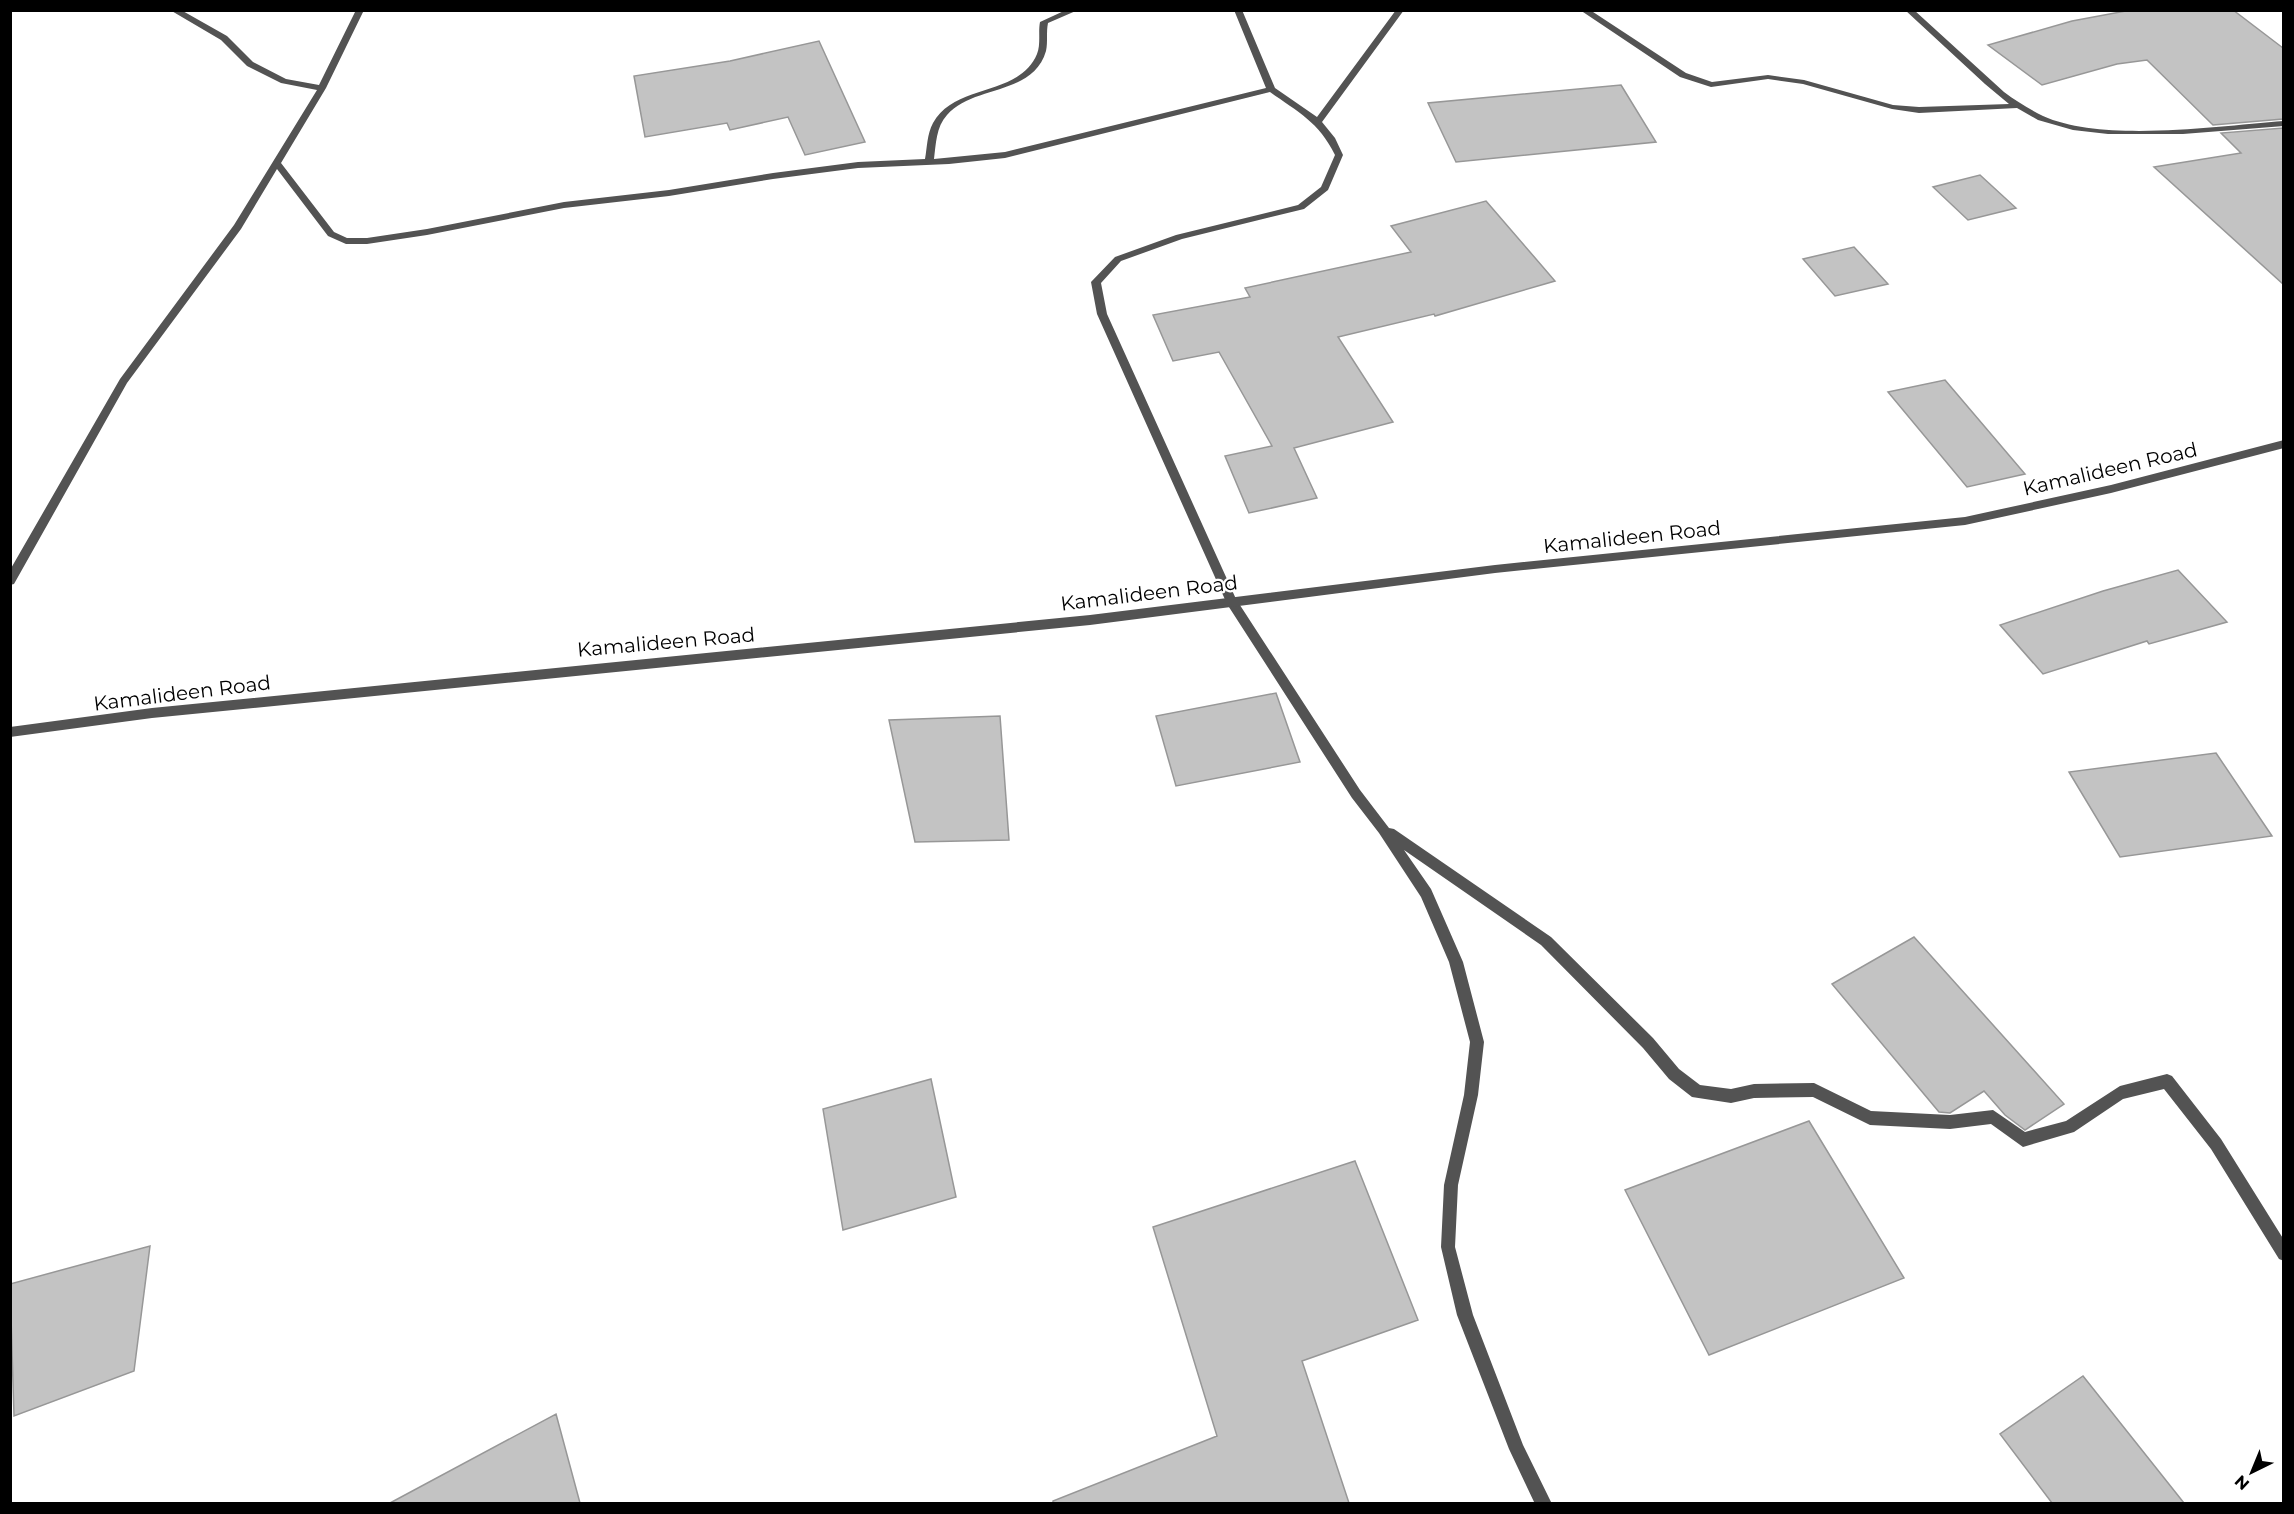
<svg xmlns="http://www.w3.org/2000/svg" width="2294" height="1514" font-family="Montserrat,sans-serif">
<style>
.building{fill:#c3c3c3;stroke:#979797;stroke-width:1.5}
.lines{fill:none;stroke-linecap:round;stroke-linejoin:round}
.minor{fill:#535353;fill-rule:evenodd}
.tertiary{fill:#535353;fill-rule:evenodd}
.labels{text-anchor:middle;stroke-width:4.5;stroke-linejoin:round;paint-order:stroke}
.street-label{font-size:20px;fill:#000;stroke:#fff}
</style>
<rect width="100%" height="100%" fill="#fff"/>
<!-- building -->
<path class="building" d="M2131,10h102l50,38v71l-70,6 -66,-65 -30,4 -75,21 -54,-40 84,-24z
M819,41l46,101 -60,13 -17,-38 -58,13 -3,-7 -82,14 -11,-61 96,-15z
M1621,85l35,57 -200,20 -28,-59z
M2283,128v156l-129,-117 87,-14 -20,-20z
M1980,175l36,33 -48,12 -35,-33z
M1486,201l69,80 -120,35 -1,-2 -96,23 55,85 -99,26 23,50 -68,15 -24,-57 47,-10 -53,-94 -46,9 -20,-46 97,-18 -5,-9 166,-36 -20,-26z
M1854,247l34,37 -53,12 -32,-37z
M1945,380l80,94 -58,13 -79,-95z
M2178,570l49,52 -78,22 -2,-3 -104,33 -43,-49 103,-34z
M1276,693l24,69 -124,24 -20,-70z
M1000,716l9,124 -94,2 -26,-122z
M2216,753l56,83 -152,21 -51,-85z
M1914,937l150,167 -39,26 -20,-15 -21,-24 -34,22 -11,-1 -107,-128z
M931,1079l25,118 -113,33 -20,-121z
M1809,1121l95,157 -195,77 -84,-165z
M1355,1161l63,159 -116,41 47,142h-296v-2l164,-65 -64,-209z
M150,1246l-16,125 -120,45 -4,-132z
M2083,1376l101,127h-132l-52,-69z
M556,1414l24,89h-190z"/>
<g class="lines">
<!-- minor -->
<path class="minor" d="M170,10h11l46,26 26,26 33,17 33,6 37,-75h8l-38,78 -45,75 53,69 13,6h20l60,-9 137,-27 105,-12 104,-17 85,-11 67,-3c2,-11 2,-25 8,-36 22,-40 86,-26 104,-69 4,-10 1,-22 3,-32l26,-12h12l-30,13c-2,9 0,19 -2,28 -13,45 -73,34 -99,64 -11,12 -11,29 -13,44l71,-7 261,-64 -32,-78h8l33,78 42,29 79,-107h8l-82,112 13,16 8,17 -15,35 -24,19 -122,30 -61,22 -20,22 6,31 129,285 124,191 29,38 5,1 157,108 102,101 26,31 21,16 31,4 23,-5 60,-1 57,28 79,4 43,-5 32,22 41,-11 54,-35 47,-12 5,2 49,63 63,101v21l-5,-2 -68,-110 -47,-60 -41,10 -49,33 -51,15 -32,-23 -41,5 -80,-4 -57,-28 -59,1 -23,5 -39,-6 -23,-18 -26,-31 -102,-103 -137,-95 27,39 32,73 21,80 -6,53 -20,90 -3,62 18,68 50,130 29,59h-17l-26,-55 -52,-134 -16,-68 3,-62 20,-90 6,-53 -21,-80 -28,-65 -42,-64 -27,-35 -125,-194 -130,-290 -6,-32 24,-25 61,-22 122,-30 23,-18 14,-32c-16,-33 -37,-43 -65,-63l-265,66 -56,6 -91,4 -85,11 -104,17 -105,12 -137,27 -60,9h-21l-18,-8 -51,-67 -36,60 -114,154 -113,201 -4,1v-15l110,-191 114,-154 83,-135 -36,-7 -34,-17 -26,-26z
M1580,10h10l96,63 26,9 56,-7 36,5 89,25 26,2 90,-3 -24,-20 -80,-74h9l90,82c12,9 25,17 39,24 60,27 174,10 241,5v5l-101,8h-75l-35,-4 -35,-10 -21,-12 -98,5 -27,-4 -89,-25 -35,-5 -57,8 -31,-10z"/>
<!-- tertiary -->
<path class="tertiary" d="M2284,440v8l-173,45 -146,32 -470,48 -405,52 -938,93 -142,19v-10l142,-19 938,-93 405,-50 470,-48 146,-32z"/>
</g>
<g class="labels">
<!-- street labels -->
<g class="street-label">
<text transform="translate(2110 469) rotate(-13)" y="7">Kamalideen Road</text>
<text transform="translate(1632 537) rotate(-6)" y="7">Kamalideen Road</text>
<text transform="translate(1149 593) rotate(-7)" y="7">Kamalideen Road</text>
<text transform="translate(666 642) rotate(-5)" y="7">Kamalideen Road</text>
<text transform="translate(182 693) rotate(-7)" y="7">Kamalideen Road</text>
</g>
</g>
<!-- border -->
<rect width="2294" height="1514" fill="none" stroke="#000000" stroke-width="24"/>
<!-- north arrow -->
<g transform="translate(2252 1472) rotate(223)" stroke="#ffffff" stroke-width="4.5" paint-order="stroke">
<path d="M0-4.5L10 22L0 15L-10 22Z" fill="#000000"/>
<text y="-9" font-size="16" font-weight="bold" text-anchor="middle" fill="#000000">N</text>
</g>
</svg>
